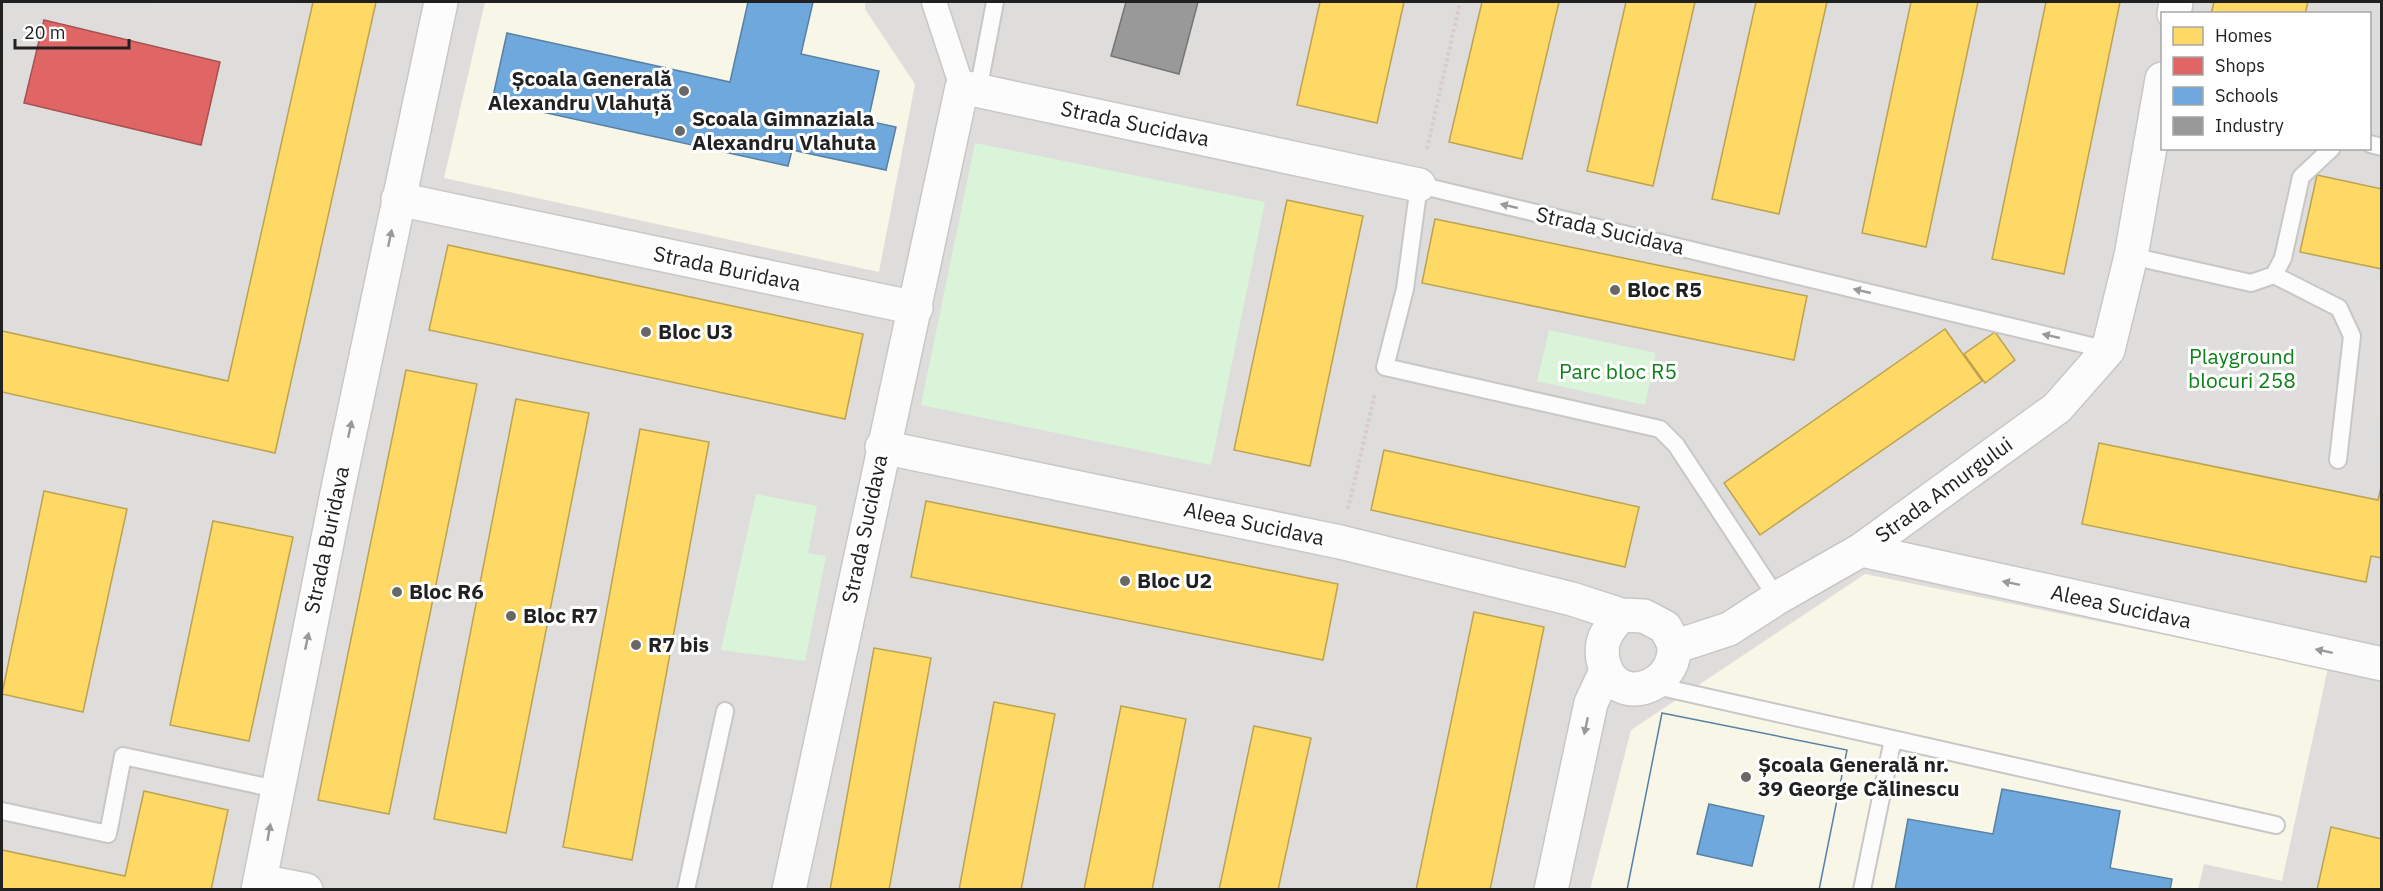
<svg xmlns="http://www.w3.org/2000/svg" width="2383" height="891" font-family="'IBM Plex Sans',sans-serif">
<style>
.residential{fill:#dedddb;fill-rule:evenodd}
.education{fill:#f7f6e7}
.park{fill:#daf4da}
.parking{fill:#dfdedd}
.homes{fill:#ffd966;stroke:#bca251;stroke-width:1.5}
.shops{fill:#e06666;stroke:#a75151;stroke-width:1.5}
.schools{fill:#6fa8dc;stroke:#5880a4;stroke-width:1.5;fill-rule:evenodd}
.industry{fill:#999;stroke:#757575;stroke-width:1.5}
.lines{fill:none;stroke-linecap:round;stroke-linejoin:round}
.service-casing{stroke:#c8c7c6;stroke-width:20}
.pedestrian-casing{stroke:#c8c7c6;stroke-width:27}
.minor-casing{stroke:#c8c7c6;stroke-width:36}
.path{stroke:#d8cbc8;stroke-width:4;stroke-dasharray:3 3;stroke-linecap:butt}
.service{stroke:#fdfcfc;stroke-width:16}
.pedestrian{stroke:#fdfcfc;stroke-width:24}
.minor{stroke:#fdfcfc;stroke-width:33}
.oneway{fill:#9a9999}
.poi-dot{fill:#696867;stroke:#fff;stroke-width:2}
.labels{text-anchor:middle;stroke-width:6;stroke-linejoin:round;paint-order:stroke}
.poi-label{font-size:21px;font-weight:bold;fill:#212121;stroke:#fff;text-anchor:start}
.street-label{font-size:21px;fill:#212121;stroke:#fff}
.park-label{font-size:21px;fill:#0f801a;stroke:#fff}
</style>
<rect width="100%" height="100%" fill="#efedea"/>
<!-- residential -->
<path class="residential" d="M2,2h2379v887h-2379zM2162,14h208v134h-208z"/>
<!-- education -->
<path class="education" d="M485,2h380v7l50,75 -36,188 -435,-94z
M1865,574l463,94 -46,213 -78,-17 -6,26h-608l41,-160z"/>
<!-- park -->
<path class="park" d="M975,143l290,59 -54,263 -290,-60z
M1549,330l107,23 -11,52 -108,-24z
M756,494l61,12 -9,47 18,3 -21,105 -84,-11z"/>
<!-- parking -->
<path class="parking" d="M154,2h141l-12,42 -132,-27z
M2161,158l113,27 -14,70 121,26v124l-18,84 -262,-59 -147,105 -28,-39 190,-167z"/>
<!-- homes -->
<path class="homes" d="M313,2h63l-101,451 -273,-61v-61l226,50z
M1320,2h84l-27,121 -80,-18z
M1482,2h77l-37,157 -73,-17z
M1626,2h69l-42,184 -66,-15z
M1756,2h71l-48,212 -67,-15z
M1911,2h67l-52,245 -64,-14z
M2046,2h74l-56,272 -72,-15z
M2214,2h94l-3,12h-94z
M2317,175l65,14v80l-82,-17z
M1287,200l76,16 -53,250 -76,-16z
M1435,219l372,77 -13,64 -372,-77z
M448,245l415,89 -18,85 -416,-89z
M1945,329l37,52 -222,154 -36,-52z
M1995,332l20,28 -30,23 -21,-29z
M406,370l71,14 -88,430 -71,-14z
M516,399l73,14 -83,420 -72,-14z
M640,429l69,13 -77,418 -69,-13z
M2099,443l279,57 4,-17v75l-11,-2 -5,26 -284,-58z
M1384,450l255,57 -14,60 -254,-57z
M44,491l83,18 -44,203 -81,-18z
M926,501l412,83 -15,76 -412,-83z
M213,521l80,16 -44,204 -79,-16z
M1474,612l70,15 -54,263h-74z
M874,648l57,10 -42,232h-59z
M994,702l61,12 -34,176h-62z
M1121,706l65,13 -34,171h-68z
M1254,726l57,12 -33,152h-59z
M144,791l84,19 -17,80h-209v-40l123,26z
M2331,827l51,12v51h-65z"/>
<!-- shops -->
<path class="shops" d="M44,20l176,42 -19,83 -177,-42z"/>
<!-- schools -->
<path class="schools" d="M748,2h65l-12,52 78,17 -11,50 28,6 -10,43 -94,-20 -4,16 -296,-65 15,-68 223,49z
M1662,713l185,37 -28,140h-192zM1709,804l55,12 -12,50 -55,-12z
M1662,713l185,37 -28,140h-192z
M2002,789l118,22 -10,57 62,11 -2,11h-275l13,-71 85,15z"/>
<!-- industry -->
<path class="industry" d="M1126,2h72l-19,72 -68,-18z"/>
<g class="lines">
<defs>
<path id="service" d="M978,91l17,-89
M2370,144l12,3
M2131,256l120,27 23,-8 9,-17 18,-81 31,-29
M2274,275l65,33 13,28 -14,124
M1777,598l-101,-153 -16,-16 -275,-62 20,-78 14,-104 689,165
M1652,685l624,140
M2,811l106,23 15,-78 153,33
M686,890l39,-179
M1862,890l31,-151"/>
<path id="pedestrian" d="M934,2l28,85"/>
<path id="minor" d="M2174,14l2,-12
M398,199l518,109
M882,447l458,95 232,57 49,16
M1861,550l521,114
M1621,615l23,1 21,11c3,6 9,15 9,21 1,40 -57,60 -70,16 -6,-21 3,-34 17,-49z
M1674,647l55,-18 48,-31 84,-48 196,-142 51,-58 23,-94 31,-177
M260,881l46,9
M258,890l79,-397 104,-491
M789,890l173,-803 457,98
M1551,890l40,-187 15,-32"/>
</defs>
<!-- service casing -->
<use href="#service" class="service-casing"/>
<!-- pedestrian casing -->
<use href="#pedestrian" class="pedestrian-casing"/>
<!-- minor casing -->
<use href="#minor" class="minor-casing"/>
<!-- path -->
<path class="path" d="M1427,149l33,-147
M1348,509l27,-116"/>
<!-- service -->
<use href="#service" class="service"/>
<!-- pedestrian -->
<use href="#pedestrian" class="pedestrian"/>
<!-- minor -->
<use href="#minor" class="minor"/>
</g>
<!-- one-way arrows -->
<defs><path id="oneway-solid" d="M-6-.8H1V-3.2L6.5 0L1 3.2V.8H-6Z" transform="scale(1.5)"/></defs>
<g class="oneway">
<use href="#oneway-solid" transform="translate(1509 206) rotate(-167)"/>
<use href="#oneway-solid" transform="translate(390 238) rotate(-78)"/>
<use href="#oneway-solid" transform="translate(1862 291) rotate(-167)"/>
<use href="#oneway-solid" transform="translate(2051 336) rotate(-167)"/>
<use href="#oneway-solid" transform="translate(350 429) rotate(-78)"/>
<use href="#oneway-solid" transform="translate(2011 583) rotate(-168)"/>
<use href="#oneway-solid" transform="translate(307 641) rotate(-78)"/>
<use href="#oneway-solid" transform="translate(2324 651) rotate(-168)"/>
<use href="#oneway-solid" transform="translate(1586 726) rotate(102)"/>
<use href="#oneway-solid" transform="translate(269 832) rotate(-80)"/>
</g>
<!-- markers -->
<g class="poi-dot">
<circle cx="684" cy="91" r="6"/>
<circle cx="680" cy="131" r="6"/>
<circle cx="1615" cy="290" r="6"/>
<circle cx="646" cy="332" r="6"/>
<circle cx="1125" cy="581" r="6"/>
<circle cx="397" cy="592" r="6"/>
<circle cx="511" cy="616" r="6"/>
<circle cx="636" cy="645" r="6"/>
<circle cx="1746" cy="777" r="6"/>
</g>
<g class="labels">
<!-- poi labels -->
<g class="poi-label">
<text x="672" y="86" text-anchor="end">Școala Generală<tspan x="672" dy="24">Alexandru Vlahuță</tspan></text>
<text x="692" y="126">Scoala Gimnaziala<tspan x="692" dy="24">Alexandru Vlahuta</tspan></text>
<text x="1627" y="297">Bloc R5</text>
<text x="658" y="339">Bloc U3</text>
<text x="1137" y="588">Bloc U2</text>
<text x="409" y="599">Bloc R6</text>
<text x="523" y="623">Bloc R7</text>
<text x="648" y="652">R7 bis</text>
<text x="1758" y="772">Școala Generală nr.<tspan x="1758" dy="24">39 George Călinescu</tspan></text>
</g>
<!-- street labels -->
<g class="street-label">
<text transform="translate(1135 124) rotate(12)" y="7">Strada Sucidava</text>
<text transform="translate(1610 231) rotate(13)" y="7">Strada Sucidava</text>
<text transform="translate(727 269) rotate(12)" y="7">Strada Buridava</text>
<text transform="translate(1944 490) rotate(-36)" y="7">Strada Amurgului</text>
<text transform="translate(1254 524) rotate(12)" y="7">Aleea Sucidava</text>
<text transform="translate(865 529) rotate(-78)" y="7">Strada Sucidava</text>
<text transform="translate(327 540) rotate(-78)" y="7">Strada Buridava</text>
<text transform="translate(2121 607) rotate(12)" y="7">Aleea Sucidava</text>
</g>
<!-- park labels -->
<g class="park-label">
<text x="2242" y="364">Playground<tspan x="2242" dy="24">blocuri 258</tspan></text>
<text x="1618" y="379">Parc bloc R5</text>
</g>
</g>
<!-- border -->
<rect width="2383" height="891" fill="none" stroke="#212121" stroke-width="6"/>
<!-- legend -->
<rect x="2161" y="12" width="210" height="138" fill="#ffffff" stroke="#a6a6a6" stroke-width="1.5"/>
<rect x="2173" y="27" width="30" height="18" fill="#ffd966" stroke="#a6a6a6" stroke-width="1.5"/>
<text x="2215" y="42" font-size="18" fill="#212121">Homes</text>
<rect x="2173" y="57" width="30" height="18" fill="#e06666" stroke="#a6a6a6" stroke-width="1.5"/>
<text x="2215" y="72" font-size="18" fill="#212121">Shops</text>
<rect x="2173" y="87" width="30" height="18" fill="#6fa8dc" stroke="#a6a6a6" stroke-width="1.5"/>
<text x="2215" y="102" font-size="18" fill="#212121">Schools</text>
<rect x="2173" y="117" width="30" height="18" fill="#999999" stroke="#a6a6a6" stroke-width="1.5"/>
<text x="2215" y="132" font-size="18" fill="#212121">Industry</text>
<!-- scale -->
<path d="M15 39v9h114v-9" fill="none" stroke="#212121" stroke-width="3"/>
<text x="24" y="39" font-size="18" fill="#212121" stroke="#ffffff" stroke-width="4.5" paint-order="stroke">20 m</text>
</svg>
